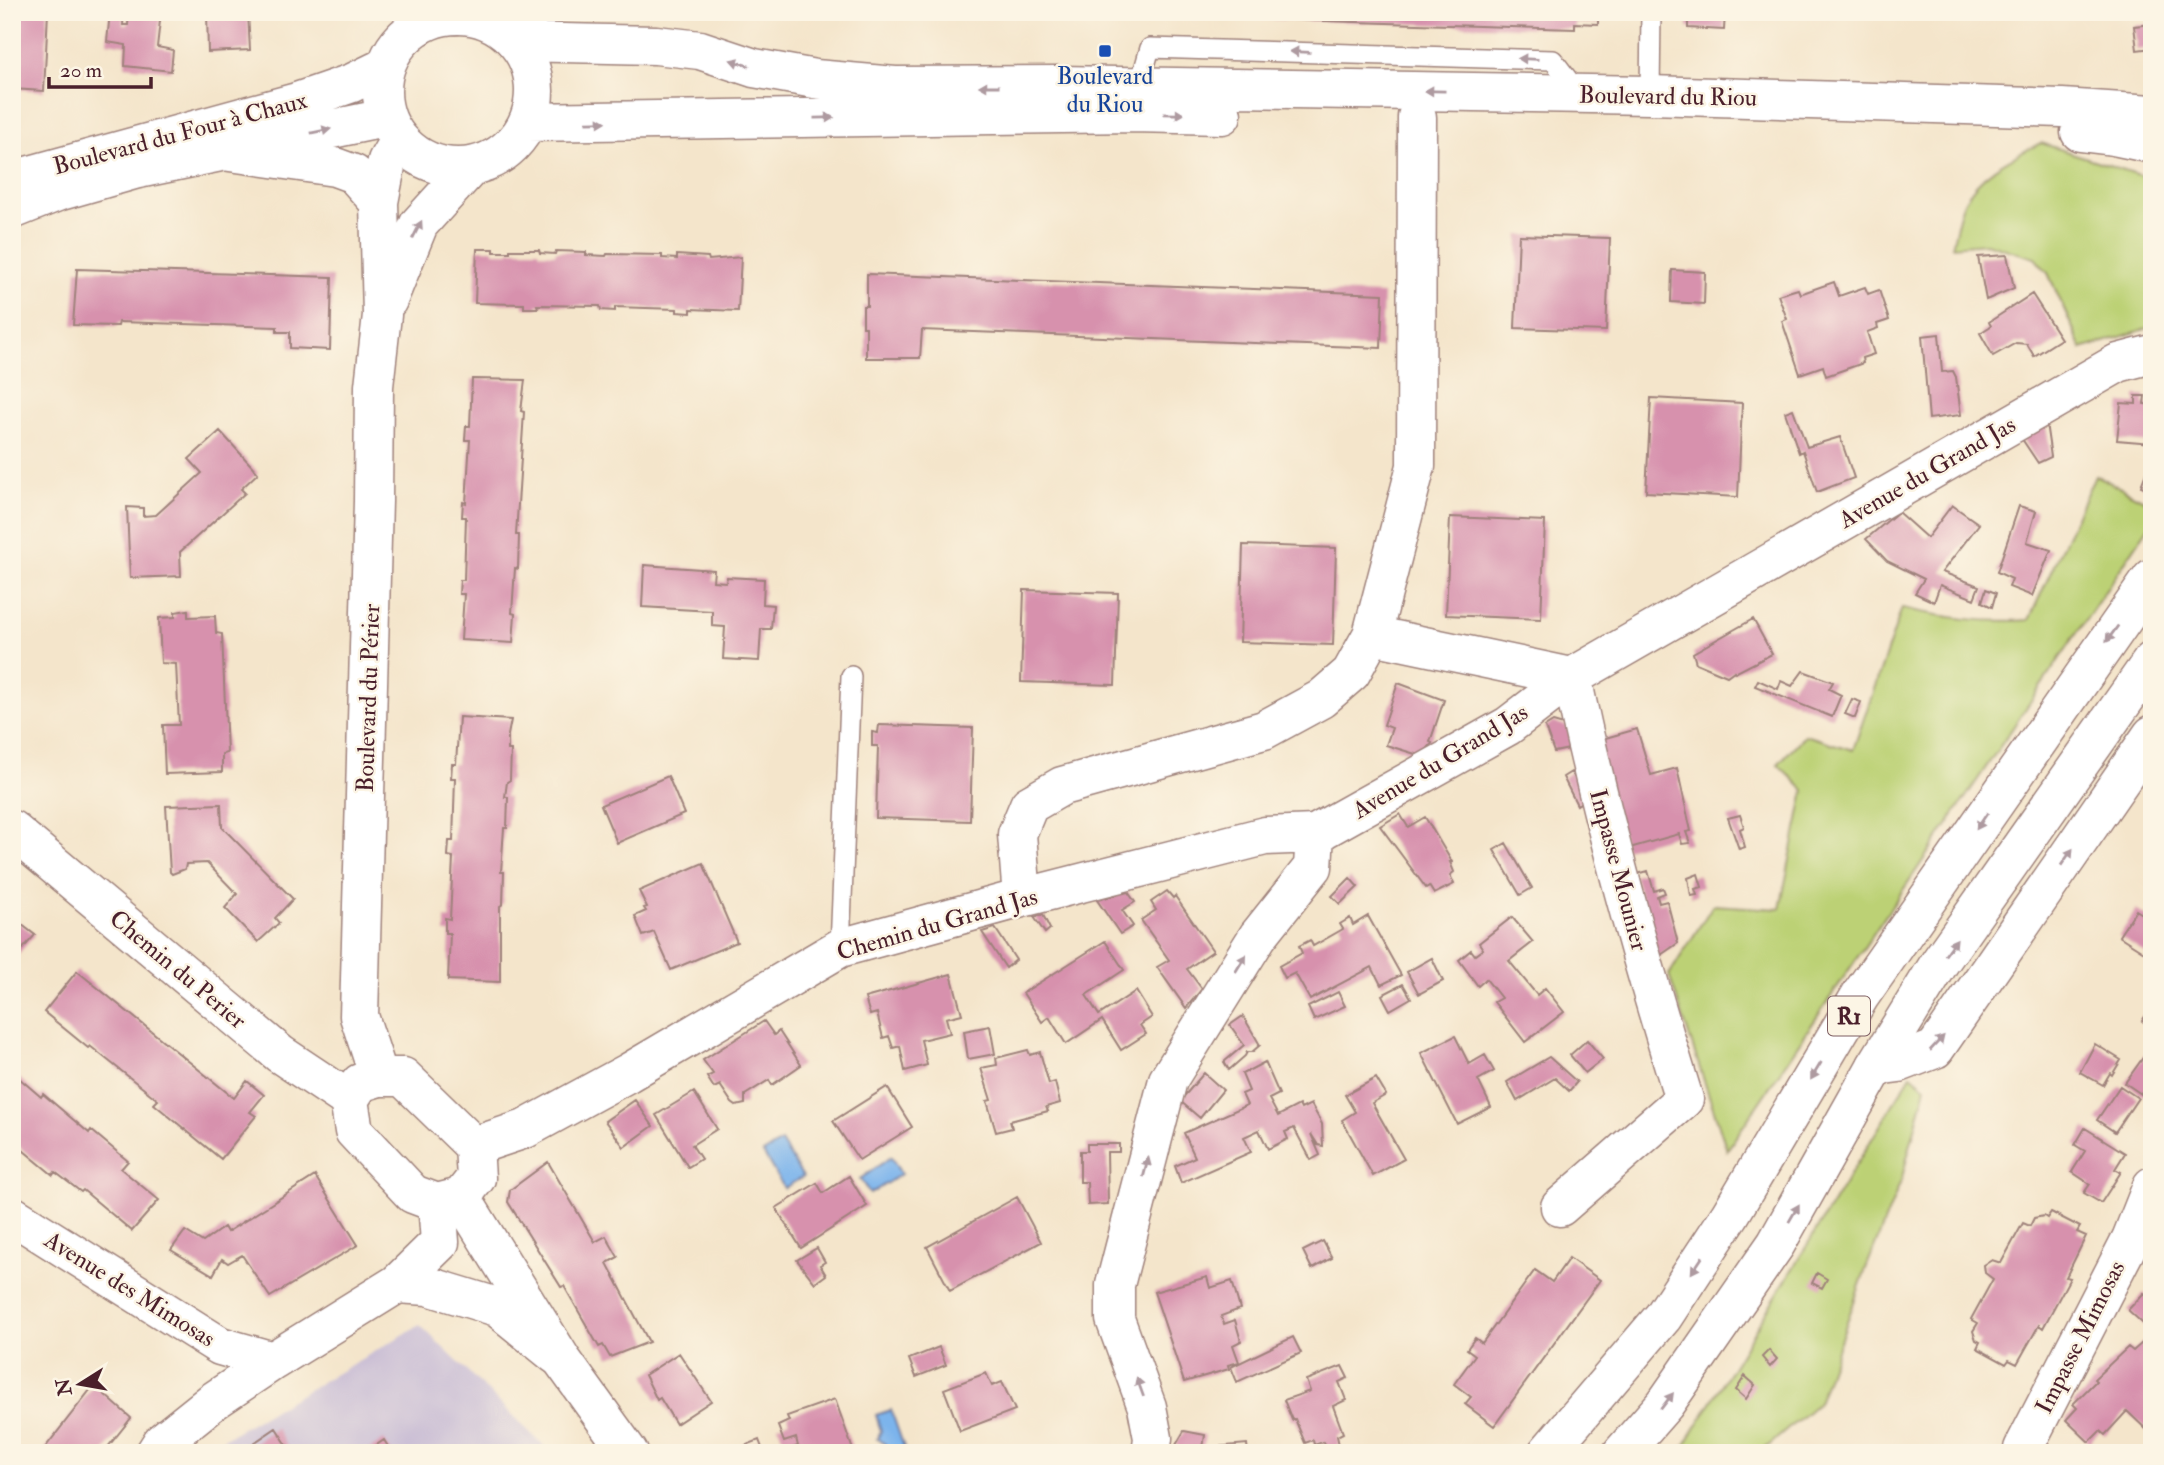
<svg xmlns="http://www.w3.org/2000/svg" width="2164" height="1465" font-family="'IM FELL Double Pica',serif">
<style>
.industrial{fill:#cbbfd5}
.green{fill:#bcd174;stroke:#837850;stroke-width:2}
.water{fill:#7cb4ec;stroke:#636a8c;stroke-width:2}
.building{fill:#d791ad}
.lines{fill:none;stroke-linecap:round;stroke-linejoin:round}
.service-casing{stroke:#9f827b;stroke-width:22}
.minor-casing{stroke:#9f827b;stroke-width:41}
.tertiary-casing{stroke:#9f827b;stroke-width:41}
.secondary-casing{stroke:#9f827b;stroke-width:41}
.trunk-casing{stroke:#9f827b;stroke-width:41}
.service{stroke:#fff;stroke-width:19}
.minor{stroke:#fff;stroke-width:38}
.tertiary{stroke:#fff;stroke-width:38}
.secondary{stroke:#fff;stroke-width:38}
.trunk{stroke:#fff;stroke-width:38}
.oneway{fill:#ae9aa0}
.transit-dot{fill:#1a4fb4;stroke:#fcf5e5;stroke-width:2.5}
.labels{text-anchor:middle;stroke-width:5;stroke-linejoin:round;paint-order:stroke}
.shield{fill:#fcf5e5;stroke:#7f5f63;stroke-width:2}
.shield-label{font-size:23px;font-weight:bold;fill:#4a1f2b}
.transit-label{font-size:24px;fill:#164399;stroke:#fcf5e5}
.street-label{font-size:24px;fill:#4a1f2b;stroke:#fcf5e5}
</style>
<rect width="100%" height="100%" fill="#fcf5e5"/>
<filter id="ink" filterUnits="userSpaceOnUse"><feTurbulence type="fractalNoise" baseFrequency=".0143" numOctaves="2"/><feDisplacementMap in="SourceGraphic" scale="14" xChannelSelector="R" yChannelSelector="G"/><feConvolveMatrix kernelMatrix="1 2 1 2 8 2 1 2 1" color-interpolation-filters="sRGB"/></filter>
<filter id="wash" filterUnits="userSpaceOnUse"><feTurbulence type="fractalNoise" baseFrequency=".00686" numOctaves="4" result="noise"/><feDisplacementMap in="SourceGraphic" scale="28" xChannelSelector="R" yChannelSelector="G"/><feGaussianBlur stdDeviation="1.57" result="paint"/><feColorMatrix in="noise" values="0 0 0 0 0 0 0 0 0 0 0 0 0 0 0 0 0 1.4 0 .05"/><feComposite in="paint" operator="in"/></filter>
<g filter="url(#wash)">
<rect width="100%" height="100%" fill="#f4e5cb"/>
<!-- industrial -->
<path class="industrial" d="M420,1325l131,128h-352z"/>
<!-- green -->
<path class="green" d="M2041,143l111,36v148l-70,22 -34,-76 -13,-15 -49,-15 -34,3c4,-14 6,-31 12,-43 14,-30 49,-46 77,-60z
M2095,475l57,29v18l-425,628 -58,-175 44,-70 67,4 24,-119 -26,-26 27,-29 48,15 49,-142c45,10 81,15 127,12z
M1911,1075l15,12 -25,94 -36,90 -47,132 -58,50h-80z"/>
<!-- water -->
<path class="water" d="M781,1142l22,35 -19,11 -21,-35z
M891,1157l10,17 -31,20 -10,-15z
M891,1410l15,43h-18l-3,-9 -8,-5 4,-8 -5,-16z"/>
<g id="blocks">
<!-- building -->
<path class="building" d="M12,12h36l-4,79 -32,-2z
M110,12h14l-1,13h5l1,-13h32l-4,35 16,3 -2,21 -46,-5 1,-21 -19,-3z
M207,12h41l2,38 -42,2z
M1197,12h401v12l-23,-1v6l-378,-12z
M1688,12h37l-1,18 -36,-2z
M2152,24v24l-15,2 -3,-24z
M1519,235l91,3 -4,93 -91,-3z
M477,249h17v3h16v-2h29l1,3 15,1 1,-3 30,1v3l20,1 1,-2 55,1v3l15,1v-4l31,2 1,3 32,-3 -3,54 -47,-2v4l-14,-1v-3l-62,-2v4l-14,-1 -1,-4 -63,-1 1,3h-14v-4l-49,-1z
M2007,255l7,33 -28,12 -8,-43z
M77,269l255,8 -2,73 -40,-2v-16h-13v-5l-158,-5 -1,4 -45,-1z
M1672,270l33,2 -1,32 -33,-2z
M867,274l516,20 -2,54 -459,-18 -2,28h-54v-31h-3v-21h4z
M1834,282l5,14 26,-9 3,7 11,-4 10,30 -12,4 1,4 -11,4 7,22 -12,4 1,5 -37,13 -3,-10 -23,8 -18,-53 5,-2 -9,-24 20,-6 2,5z
M2032,294l29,45 -27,17 -7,-12 -11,-1 -23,13 -13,-23 11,-7 -2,-4z
M1939,334l3,38 11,-1 3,6 5,38 -32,4 -7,-83z
M472,379l53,1 -4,31 3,1 -8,123h3l-1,34 -3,-1 -3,45 3,1 -2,29 -52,-3 3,-46h-5l1,-14h4l2,-63h-4l1,-15 3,1 4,-63h-5l1,-14h4z
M2136,396h9l-1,8 8,1v38l-35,-3 4,-37 15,1z
M1651,398l91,5 -4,94 -92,-5z
M1793,409l14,38 33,-10 14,41 -37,14 -14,-41 -4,2 -14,-41z
M2046,423l5,34 -13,6 -16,-24z
M220,431l38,42 -17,16 4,4 -65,59 1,24 -51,2 -3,-71 16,1v8l13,-1 46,-42 -13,-14z
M2146,473l6,2v15l-11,-4z
M1952,505l27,19 -37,48 37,14 -5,13 -34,-14 -6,17 -19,-9 9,-14 -37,-18 -21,-22 32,-27 29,26z
M2019,506l17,5 -9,31 24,8 -19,46 -23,-9 3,-8 -15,-7z
M1450,517l95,4 -4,98 -95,-4z
M1243,545l93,3 -3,97 -93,-3z
M644,565l70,5 -1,11 13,1 1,-5 37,2 -1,25 10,1 -2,24h-10l-2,32 -36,-2 2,-32 -13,-1v-15l-70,-4z
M1986,589l10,4 -4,14 -10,-5z
M1024,590l94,3 -3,92 -94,-3z
M188,610v7l27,-1 1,17 6,1 5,119 -5,1v18l-57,2 -2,-49h16l-3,-61 -15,-1 -2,-45 16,-1v-5z
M1753,619l19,35 -37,19 -1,-2 -7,5 -31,-13 -3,-10z
M1803,671l30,11 -4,7 12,6 -9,22 -77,-31 3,-6 20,9 3,-8 11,5z
M1398,683l46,17 -14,42 2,1 -10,13 -36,-11 6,-17 -8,-3z
M1852,699l9,3 -6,16 -10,-4z
M459,717l52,3 -3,15v15h3l-1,30 -3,2 -2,15h3l-1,31h-3l-3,44h3l-1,32 -3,2v76l-52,-2 2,-47h-5v-15l5,1 3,-62 -5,-1 1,-15h4l2,-63h-4l1,-14h4z
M1553,722l14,4 7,22 -20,4 -9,-25z
M879,725l94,3 -3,93 -94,-3 2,-72h-6v-14l6,1z
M1637,729l14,46 26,-7 14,63 -5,1 4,11 -8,1 -3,-10 -53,15 -31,-108z
M1571,772l17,26 -11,7 -14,-28z
M668,776l16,38 -67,29 -16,-38z
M221,804l1,23 71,72 -18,19 4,5 -21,19 -33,-34 12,-14 -30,-31 -21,1 -1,5 -13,5 -2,-2 -4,-66z
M1400,814l8,13 17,-10 27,45h-2l4,10 -4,3 4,9 -20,10 -5,-8 -3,2 -46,-62z
M1740,815l4,12 -4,2 5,18 -6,2 -11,-31z
M1506,843l26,45 -12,7 -26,-45z
M703,863l34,79 -66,28 -17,-38 -11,4 -8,-20 11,-5 -2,-3 3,-1 -8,-16z
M1648,871l6,20 9,-3 2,5 -8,3 2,7 8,-2 11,42 -20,14 -24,-82z
M1698,874l4,13 -7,2 2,6 -6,1 -3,-18z
M1350,878l8,9 -18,17 -8,-8z
M1167,891l6,7 2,-2 38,55 -26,18 15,20 -16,19 -29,-41 12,-7 -28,-40 15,-10 -5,-8z
M1128,892l7,10 -13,8 11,16 -13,8 -23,-34z
M2136,910l16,10v37l-33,-21z
M1043,915l7,14 -5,4 -11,-16z
M1368,916l33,59 -20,10 -9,-18 -62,33 -15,-27 -10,5 -6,-12 23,-13 -3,-7 11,-6 3,6 30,-17 -3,-5 10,-6 3,7z
M12,917l23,18 -23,26z
M1512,917l21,25 -24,19 28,34 8,-7 19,24 -39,30 -31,-40 7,-4 -15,-19 -8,7 -19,-26 12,-10 4,5 8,-6 -4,-6z
M995,928l21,32 -10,8 -24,-36z
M1105,941l19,29 -38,25 13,20 37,-24 16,26 -12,8 6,9 -25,16 -19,-30 -36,24 -17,-27 -7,5 -19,-29z
M1432,958l11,23 -24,13 -12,-22z
M77,971l157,127 13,-17 17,14 -14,17 6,4 -35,43 -67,-55 4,-4 -68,-54 -2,2 -44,-36z
M951,974l11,40 -16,4 4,15 -29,7 6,25 -22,6 -5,-25 -7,2 -4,-12 -6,2 -6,-25 -7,2 -5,-17z
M1403,984l8,14 -21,12 -8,-15z
M1338,992l7,14 -31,14 -6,-13z
M2152,1006v21l-10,-6z
M1243,1016l17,29 -8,7h-5l-2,4 -16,14 -5,-8 20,-17 -14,-20z
M764,1021l10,14 5,-4 22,34 -29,20 -3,-5 -24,15v9l-9,2 -4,-3 -12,-18 -6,3 -7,-11 6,-3 -10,-14z
M990,1026l5,28 -27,5 -4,-28z
M1455,1036l14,28 16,-9 9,16 -16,9 13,27 -34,17 -36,-71z
M1587,1040l16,19 -18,14 -15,-18z
M2095,1044l26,16 -9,15 -2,-2 -7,12 -23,-13z
M2152,1045v41l-8,10 -19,-13z
M1028,1050l2,5 10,-3 9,32 6,-2 5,21 -14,4 2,4 -38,10 2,7 -16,4 -9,-31 4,-1 -10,-32 16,-3 -1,-7z
M1549,1057l28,25 -8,9 -14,-13 -38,23 -10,-19z
M1265,1062l14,32 -10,5 9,17 21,-11 2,4 10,-5 11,20 1,22 -5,-1 -7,-11 9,21 -9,5 -17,-32 -9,4 3,7 -20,10 -9,-19 -15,7 7,15 -70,31 -6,-17 20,-9 -11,-24 63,-28 -5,-11 7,-3 -7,-17z
M1204,1073l19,17 -23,28 -20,-17z
M19,1078l22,19 2,-3 46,39 2,-3 37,31 -7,8 38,31 -27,31 -49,-41 -2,2 -26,-20 -2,3 -41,-34v-55z
M1376,1078l10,17 -14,8 32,56 -31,17 -31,-56 13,-8 -10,-17z
M2120,1086l18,12 -23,34 -18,-12z
M887,1087l25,40 -53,33 -26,-39z
M694,1092l23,37 -25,16 9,14 -13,8 -32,-52z
M635,1100l18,26 -29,21 -19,-26z
M2085,1128l40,25 -10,16 6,3 -20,31 -17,-10 6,-9 -18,-12 13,-21 -10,-6z
M1087,1144h32v8h-12l1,52 -20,1 -1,-23h-7v-31h7z
M548,1162l47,80 11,-6 12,21 -11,6 42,79 -39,15 -7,-12 -4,2 -35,-61 -3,1 -53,-85 2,-12z
M315,1176l43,69 -88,52 -28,-42 -14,8 -6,-4 -9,16 -42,-25 14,-19 18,11 21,-15 3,5z
M849,1176l18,30 -66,42 -25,-40 41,-25 6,10z
M1017,1197l24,45 -91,49 -23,-44z
M2051,1212l29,15 -3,5 9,4 -20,41 4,1 -27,50 -4,-3 -22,39 -8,-4 -3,4 -29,-16 3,-6 -4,-2 -3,-9 5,-8 -7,-4 22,-40 -8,-6 -1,-8 8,-5 9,3 22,-40 7,3 4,-8 10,-2 3,2z
M1323,1241l9,17 -20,11 -9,-18z
M817,1248l8,14 -5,3 6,10 -11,8 -18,-23z
M1569,1258l31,22 -106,146 -29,-22 6,-7 -17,-13 21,-29 -8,-6 8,-11 7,5 53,-73 17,12z
M1817,1273l10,6 -5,9 -10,-5z
M1207,1277l3,11 22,-7 8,28 -19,7 3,8 11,-4 6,21 -8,4 6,17 -11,3 1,4 -45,13 -30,-90z
M2144,1293l8,7v32l-24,-22z
M2150,1336l2,2v22l-6,5 6,6v19l-6,6 6,6v29l-2,2 -23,-22 -22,24 -5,-4 -11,11 -23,-22 11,-12 -4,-4 23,-23 -2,-2 34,-32 5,4z
M1293,1337l8,16 -64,29 -6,-15z
M939,1347l7,18 -30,12 -7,-18z
M1769,1350l8,9 -7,8 -8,-10z
M679,1353l32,48 -35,23 -16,-26 -3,2 -12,-25z
M1342,1366l6,12 -9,4 7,18 -13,6 10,27 -6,3 2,9 -9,3 -5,-2 -2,-4 -9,3 -1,-5 -8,3 -10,-24 -3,1 -8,-20 26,-9 -4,-11z
M986,1373l6,13 10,-4 13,28 -55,21 -16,-42z
M1745,1376l10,9 -9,14 -10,-9z
M94,1385l37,33 -28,35h-62z
M835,1399l19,54h-66l-1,-3 11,-4 -2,-8 -12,4 -6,-16 11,-5 -2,-5z
M276,1428l16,25h-53z
M1184,1431l21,4 -2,13 44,-4 1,9h-62l-10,-8z
M384,1440l8,13h-27z
M759,1440l5,13h-18l-2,-7z"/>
</g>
</g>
<g filter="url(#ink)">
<use href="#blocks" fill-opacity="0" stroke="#9f827b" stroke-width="2"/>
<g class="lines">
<defs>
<path id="service" d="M1139,87l11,-39 403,12 26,34
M1650,95l1,-83
M840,948l11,-272"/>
<path id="minor" d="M413,12l5,14
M455,12l1,3
M230,152l105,15 19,7 25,28
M388,300l31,-76 52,-57
M1372,635l200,42c29,142 69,283 112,422l-124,108
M1022,898l-5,-64 12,-29 33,-19 202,-56 57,-31 30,-26 21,-38 44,-169 1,-349
M1876,1066l23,-3 36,-14 217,-314
M379,1077l-20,-61 14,-515 1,-115 8,-71 -3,-113 8,-41 12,-21
M474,1146l51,-17 103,-56 212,-125 182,-50 243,-62 50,-2 193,-108 64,-49 546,-314 34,-9
M12,1215l208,131 53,15
M397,1284l31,2 69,21 59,48
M2023,1449l108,-210 21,-53
M155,1453l7,-11 50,-40 61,-41 124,-77 43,-42 -3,-39
M1151,1453l2,-15 -6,-31 -32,-88v-34l53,-205 90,-144 55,-69 2,-33"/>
<path id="tertiary" d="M12,830l268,224 69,46
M379,1077h24l71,69 2,32 -15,19 -24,6 -24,-9 -59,-63 -5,-31 11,-17z
M461,1197l101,163 67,93"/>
<path id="secondary" d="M382 91a76 76 0 1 1 152 0a76 76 0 1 1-152 0Z
M516,42l140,3 44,5 54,18 61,11 80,7 163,-1 592,10 412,13 90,6
M528,122l605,-9 89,2
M2080,132l33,4 39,8
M12,180l285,-78 55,-19 33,-16
M12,210l45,-18 77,-22 251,-52"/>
<path id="trunk" d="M1547,1453l116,-136 67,-102 130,-219 292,-418
M1622,1453l43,-49 111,-160 100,-178 64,-104 212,-301"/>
</defs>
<!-- service casing -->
<use href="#service" class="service-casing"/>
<!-- minor casing -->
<use href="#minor" class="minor-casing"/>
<!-- tertiary casing -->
<use href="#tertiary" class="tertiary-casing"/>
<!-- secondary casing -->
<use href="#secondary" class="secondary-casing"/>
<!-- trunk casing -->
<use href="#trunk" class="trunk-casing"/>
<!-- service -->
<use href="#service" class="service"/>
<!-- minor -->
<use href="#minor" class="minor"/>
<!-- tertiary -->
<use href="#tertiary" class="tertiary"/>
<!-- secondary -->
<use href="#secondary" class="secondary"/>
<!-- trunk -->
<use href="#trunk" class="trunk"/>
</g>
<!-- one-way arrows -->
<defs><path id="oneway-solid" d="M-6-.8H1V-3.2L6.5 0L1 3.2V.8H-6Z" transform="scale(1.75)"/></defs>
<g class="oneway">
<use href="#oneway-solid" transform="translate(1300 52) rotate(-178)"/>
<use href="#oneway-solid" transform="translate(1528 59) rotate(-178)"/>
<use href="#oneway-solid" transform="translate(740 63) rotate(-162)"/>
<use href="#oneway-solid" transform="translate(989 86) rotate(180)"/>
<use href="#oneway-solid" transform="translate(1435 91) rotate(-179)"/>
<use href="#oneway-solid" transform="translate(1174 114) rotate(1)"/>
<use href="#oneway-solid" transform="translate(824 118) rotate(-1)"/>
<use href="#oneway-solid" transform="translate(596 122) rotate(-1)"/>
<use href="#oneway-solid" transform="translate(321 131) rotate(-12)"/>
<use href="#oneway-solid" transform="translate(417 230) rotate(-63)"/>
<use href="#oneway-solid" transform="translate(2112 634) rotate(126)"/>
<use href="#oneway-solid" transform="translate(1982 821) rotate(124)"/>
<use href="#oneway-solid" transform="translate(2067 857) rotate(-55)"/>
<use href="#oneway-solid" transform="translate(1951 947) rotate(-54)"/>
<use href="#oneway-solid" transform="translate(1241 963) rotate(-58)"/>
<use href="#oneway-solid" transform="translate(1937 1043) rotate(-47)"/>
<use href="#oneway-solid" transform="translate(1816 1071) rotate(121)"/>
<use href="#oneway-solid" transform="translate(1146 1167) rotate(-75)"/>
<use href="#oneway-solid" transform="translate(1794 1213) rotate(-60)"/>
<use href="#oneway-solid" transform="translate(1697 1265) rotate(124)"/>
<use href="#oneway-solid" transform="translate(1140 1387) rotate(-110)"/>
<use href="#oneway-solid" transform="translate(1667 1401) rotate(-52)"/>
</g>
</g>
<!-- markers -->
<rect class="transit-dot" x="1098" y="44" width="14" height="14" rx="3.5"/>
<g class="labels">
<!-- shield labels -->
<rect class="shield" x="1828" y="996.5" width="42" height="39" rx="5"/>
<g class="shield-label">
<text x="1849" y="1024">R1</text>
</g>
<!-- transit labels -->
<g class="transit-label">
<text x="1105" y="84">Boulevard<tspan x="1105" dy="28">du Riou</tspan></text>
</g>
<!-- street labels -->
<g class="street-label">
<text transform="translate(1668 96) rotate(1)" y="8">Boulevard du Riou</text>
<text transform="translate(180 133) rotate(-15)" y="8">Boulevard du Four à Chaux</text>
<text transform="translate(1927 472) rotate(-30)" y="8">Avenue du Grand Jas</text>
<text transform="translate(368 698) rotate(-88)" y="8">Boulevard du Périer</text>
<text transform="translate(1440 761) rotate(-31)" y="8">Avenue du Grand Jas</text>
<text transform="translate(1619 870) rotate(75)" y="8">Impasse Mounier</text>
<text transform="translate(937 924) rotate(-16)" y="8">Chemin du Grand Jas</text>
<text transform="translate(178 969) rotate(40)" y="8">Chemin du Perier</text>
<text transform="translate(130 1289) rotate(32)" y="8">Avenue des Mimosas</text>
<text transform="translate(2080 1337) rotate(-63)" y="8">Impasse Mimosas</text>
</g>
</g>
<!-- margin -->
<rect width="2164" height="1465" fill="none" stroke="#fcf5e5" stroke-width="42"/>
<!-- north arrow -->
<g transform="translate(80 1384) rotate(259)" stroke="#fcf5e5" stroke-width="5" paint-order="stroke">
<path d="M0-5L12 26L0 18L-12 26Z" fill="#4a1f2b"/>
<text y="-10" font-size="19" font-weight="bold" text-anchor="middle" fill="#4a1f2b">N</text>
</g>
<!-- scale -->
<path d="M49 77v10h102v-10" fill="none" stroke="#4a1f2b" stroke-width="3.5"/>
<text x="60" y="77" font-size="21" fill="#4a1f2b" stroke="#fcf5e5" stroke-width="5" paint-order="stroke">20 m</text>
</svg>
